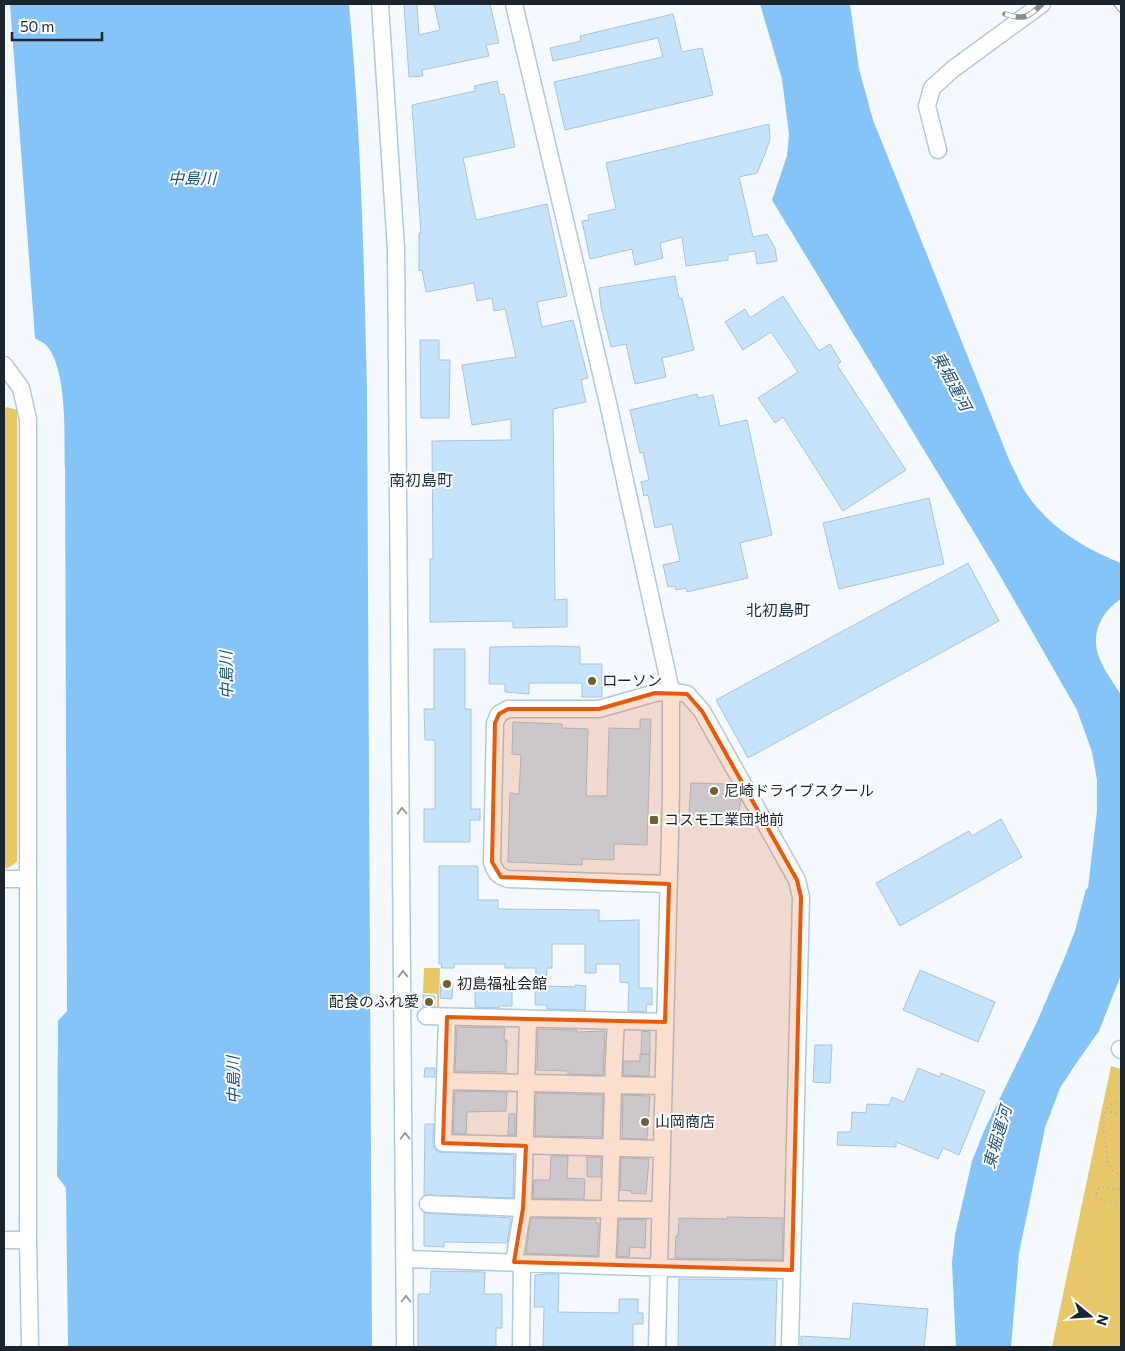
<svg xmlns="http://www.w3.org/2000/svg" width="1125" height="1351" font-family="Commissioner,'Noto Sans JP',sans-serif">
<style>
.green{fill:#e7c768}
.water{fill:#85c4f9}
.building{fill:#c6e3fc;stroke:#a7c4dc}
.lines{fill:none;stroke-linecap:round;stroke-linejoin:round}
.minor-casing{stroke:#adc9e3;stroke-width:19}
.path{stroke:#a8afb6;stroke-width:2;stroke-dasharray:1 4;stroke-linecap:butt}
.minor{stroke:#fff;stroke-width:16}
.rail-casing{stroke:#858d95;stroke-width:5.5}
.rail{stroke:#fff;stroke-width:4;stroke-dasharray:11;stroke-linecap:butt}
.oneway{stroke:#989da1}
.marked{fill:#e8590c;fill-opacity:0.2;stroke:#e8590c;stroke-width:4;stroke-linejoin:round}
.poi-dot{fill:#72612f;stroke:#fff;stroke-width:2}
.labels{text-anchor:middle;stroke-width:4;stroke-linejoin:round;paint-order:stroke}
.poi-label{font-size:15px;fill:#1b252f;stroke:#fff;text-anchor:start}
.water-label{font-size:16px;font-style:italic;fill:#1b5580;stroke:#fff}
.neighbourhood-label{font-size:16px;fill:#1a3346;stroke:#fff}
</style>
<rect width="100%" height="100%" fill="#f3f9fe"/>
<!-- green -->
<path class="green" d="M7,407l10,3v452l-9,6h-4v-458z
M424,968h16l-1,39h-2v-13l-14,-1z
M1111,1066l10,3v278h-69z"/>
<!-- water -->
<path class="water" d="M10,4h339c12,129 15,258 18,387l5,956h-304l-2,-159 -9,-12 1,-155 9,-10 -2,-543c-1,-32 3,-101 -20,-124 -3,-2 -7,-4 -10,-6z
M760,4h90l9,65 14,51 137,342c5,9 9,19 14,28 23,36 59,58 97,73v36c-19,12 -31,35 -22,58 5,14 15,26 22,38v280l-22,56 -26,37 -13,20 -15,40 -26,125 -8,94h-55l-4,-84 3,-28 17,-74 12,-30 52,-107 28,-65 11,-28 11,-42 2,-1 9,-77v-31l-5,-28 -15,-42 -82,-143 -223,-367 15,-44 2,-22 -7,-55z"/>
<!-- building -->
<path class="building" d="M404,4h13l2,31 21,-5 -6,-26h56l9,39 -13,2 3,11 -67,14 1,6 -14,1z
M673,14l9,38 20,-4 11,47 -148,35 -11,-48 109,-25 -5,-19 -105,23 -3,-13 31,-7 -1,-5z
M497,81l3,14 4,-1 11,53 -52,11 13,62 71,-16 20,92 -30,6 5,25 31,-7 15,58 -7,2 5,22 -33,7 2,191 12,-1v28l-54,1v-7l-83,1v-63h3l-1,-118 79,-1v-21l-39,6 -10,-60 54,-8 -11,-48 -11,2 -2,-13 -15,3 -3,-18 -48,9 -4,-22 -3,1v-38h2l-9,-128 63,-14 -1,-5z
M769,124l1,15 -5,15 -8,19 -18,4 14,60 14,-3 8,14 2,13 -20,3 -2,-13 -27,4v5l-42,6 -4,-29 -22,6 3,15 -28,7 -3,-16 -42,10 -8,-38 7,-1 -1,-5 28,-6 -10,-46z
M675,276l4,23 3,-1 12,52 -32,8 4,19 -31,7 -9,-40 -15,3 -10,-40 -2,-19z
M783,296l36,55 11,-7 11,18 -4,3 69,105 -63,41 -60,-94 -8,6 -17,-25 40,-26 -27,-40 -28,18 -18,-28 20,-13 5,9z
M420,340h19v20h11l-1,58h-28z
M697,394l1,4 15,-3 7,31 27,-6 25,115 -32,8 8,35 -61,14 -1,-4 -10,2 -1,-4 -7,1 -5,-22 17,-4 -8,-37 -17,4 -7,-33 -4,1 -3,-14 8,-2 -6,-28 -3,1 -10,-43z
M929,498l15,66 -105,25 -16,-66z
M968,563l31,58 -251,137 -32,-58z
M555,646l25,1v17h22v33h-20v-14h-53v11l-24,-2v-8h-16l1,-37z
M434,649h31v60h6v100h9v11h-10v22h-46v-33h11v-69h-10l-1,-31h10z
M640,719h11l-4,126 -33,-1v16l-32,-1v6l-74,-3 2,-69 9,1 2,-39 -9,-1 1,-32 49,2v4l26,1 -2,67h21l2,-68 31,1z
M691,783l40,1 10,17 -3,13h-49z
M1001,819l21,38 -122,69 -24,-43 93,-52 3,5z
M439,866h39v34h20v9l101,1v11l40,-1v68h13v17l-5,-1 -1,8 -18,-1 1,-28 -9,-1v-18h-24v9h-11v-29h-33v24h-5l-1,18 29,1v-2l11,1 -1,24 -38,-1v-4h-12l1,-37h-31v-4h-51v4h-13l1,-4h-3z
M920,970l75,32 -17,40 -75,-32z
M441,984h12l-1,15 -12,-1z
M475,985l37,2v19h-13v2l-24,-1z
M423,995l12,1v10l-12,1z
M457,1027l48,1 -1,12h3l-1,32 -51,-1z
M538,1029l39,1v2l28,-1 -2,44 -35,-1v-3l-31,-1z
M642,1031l8,1v22h-9z
M815,1045h17l-2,38 -17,-1z
M640,1054l10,1 -1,21 -26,-1 1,-14h16z
M425,1068h10v9h-11z
M918,1068l22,9 1,-4 44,18 -26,64 -16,-7 -5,11 -42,-17v5l-59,-2 1,-13h13l1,-20 14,1 1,-9 22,1 3,-8 12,5z
M455,1091l52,1 -1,19 -39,1 -1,22 -13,-1z
M536,1093l67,2 -1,42 -67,-1z
M623,1095l27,1 -3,43 -25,-1z
M509,1114h6v21h-7z
M425,1124h9l-1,19 1,5 4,4 76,3 -1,43 -89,-3z
M551,1156h17l-1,22 18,1 -1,20 -51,-1 1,-18h16z
M587,1157h14v20h-14z
M621,1158l28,1 -3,35 -15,-1 1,-2 -12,-1z
M424,1213l87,5 -4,25 -63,-1v5l-20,-1z
M727,1217l56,1 -1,42 -107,-2 1,-22h2l1,-18 48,1z
M531,1218l65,1v4h3l-2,33 -71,-3z
M619,1219l27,1 -1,28 -15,-1 -1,10 -12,-1z
M431,1271l54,1 -1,22h18v34h-6v19h-78v-53h12z
M546,1274h13l-1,38 61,1v-14h19v14h5v11h-10v23h-90l1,-40h-10l1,-32z
M679,1279l98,1 -2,67h-97z
M853,1303l75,6 -4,38h-123v-11l49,3z"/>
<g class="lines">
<defs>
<path id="minor" d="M380,4l16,245 9,1098
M514,4l94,399 63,288v102l-14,554
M938,150l-11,-44 5,-18 21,-19 89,-65
M4,365l17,23 7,31v821l2,107
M4,879h24
M669,884l-161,-5c-10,-3 -13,-7 -16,-17l3,-139 4,-9 9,-5h91l56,-16 16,-2 16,3 15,17 95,169 4,17 -11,450
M426,1016l239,6
M447,1017l-4,126 218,6
M1120,1049l1,1
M445,1081l218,5
M428,1204l95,4 137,2
M4,1240h24
M406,1259l263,9 123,2
M514,1262l9,-54 5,-189
M607,1265c5,-81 4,-163 9,-244
M521,1347l1,-84"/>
</defs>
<!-- minor casing -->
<use href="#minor" class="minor-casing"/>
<!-- path -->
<path class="path" d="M1121,1101c-24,3 -17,28 -15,45 1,6 0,13 3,19 3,5 7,8 12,10
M1111,1112l10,2
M1116,1203l-20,-5 2,-9 6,-2 17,3"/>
<!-- minor -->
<use href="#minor" class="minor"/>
<defs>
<path id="rail" d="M1116,4l5,6
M1005,14c18,6 23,4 37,-10"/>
</defs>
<!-- rail casing -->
<use href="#rail" class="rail-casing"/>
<!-- rail -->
<use href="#rail" class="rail"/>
</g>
<!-- one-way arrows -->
<defs><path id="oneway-chevron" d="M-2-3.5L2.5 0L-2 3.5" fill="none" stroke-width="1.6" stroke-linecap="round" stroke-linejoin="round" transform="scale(1.25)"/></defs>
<g class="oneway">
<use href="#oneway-chevron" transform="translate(402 811) rotate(-91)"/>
<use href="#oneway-chevron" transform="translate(403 974) rotate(-91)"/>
<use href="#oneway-chevron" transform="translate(405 1136) rotate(-91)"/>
<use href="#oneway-chevron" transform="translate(406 1299) rotate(-90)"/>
</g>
<!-- marked area -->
<path class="marked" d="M655,693l32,1 15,17 95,169 4,17 -9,373 -278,-8 9,-54 3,-62 -83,-3 4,-126 218,5 4,-138 -168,-7 -9,-15 3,-139 4,-9 9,-5h91z"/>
<!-- markers -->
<g class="poi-dot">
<circle cx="592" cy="681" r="5"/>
<circle cx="714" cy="791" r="5"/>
<rect x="649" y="815" width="10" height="10" rx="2.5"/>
<circle cx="447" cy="984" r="5"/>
<circle cx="429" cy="1002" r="5"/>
<circle cx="645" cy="1122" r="5"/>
</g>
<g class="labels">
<!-- poi labels -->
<g class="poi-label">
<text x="602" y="686">ローソン</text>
<text x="724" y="796">尼崎ドライブスクール</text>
<text x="664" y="825">コスモ工業団地前</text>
<text x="457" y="989">初島福祉会館</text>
<text x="419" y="1007" text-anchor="end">配食のふれ愛</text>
<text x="655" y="1127">山岡商店</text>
</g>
<!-- water labels -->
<g class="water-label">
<text x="192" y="184">中島川</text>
<text transform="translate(952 381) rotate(62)" y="6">東堀運河</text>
<text transform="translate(226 675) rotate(-91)" y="6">中島川</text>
<text transform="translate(233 1080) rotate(-91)" y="6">中島川</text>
<text transform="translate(997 1137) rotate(-74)" y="6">東堀運河</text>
</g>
<!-- neighbourhood labels -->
<g class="neighbourhood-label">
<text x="421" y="486">南初島町</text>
<text x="778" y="616">北初島町</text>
</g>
</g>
<!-- border -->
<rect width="1125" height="1351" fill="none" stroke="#1b252f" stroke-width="10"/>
<!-- north arrow -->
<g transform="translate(1090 1316) rotate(108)" stroke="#ffffff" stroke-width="4" paint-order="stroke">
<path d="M0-4L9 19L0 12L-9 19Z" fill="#1b252f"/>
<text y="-8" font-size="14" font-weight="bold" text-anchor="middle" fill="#1b252f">N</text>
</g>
<!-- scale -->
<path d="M12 32v8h90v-8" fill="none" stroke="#1b252f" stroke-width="2.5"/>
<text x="20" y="32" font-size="15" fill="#1b252f" stroke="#ffffff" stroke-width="4" paint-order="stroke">50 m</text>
</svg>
